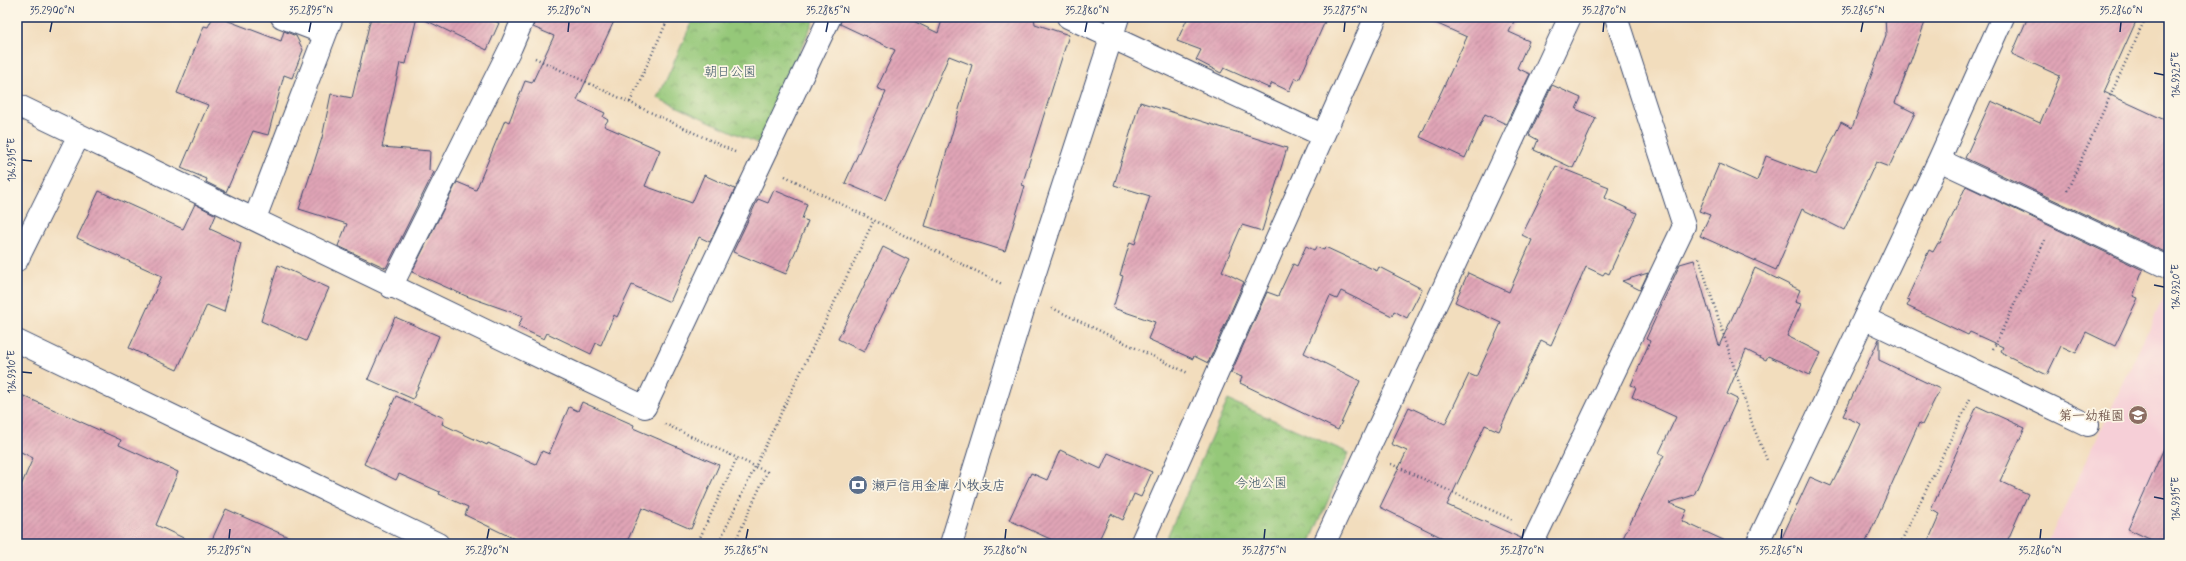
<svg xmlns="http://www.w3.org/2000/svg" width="2186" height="561" font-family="Mynerve,'Klee One',sans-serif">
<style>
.built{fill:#f6cfd7}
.park{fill:url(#park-crowns);stroke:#587c6c}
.building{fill:url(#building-hatch)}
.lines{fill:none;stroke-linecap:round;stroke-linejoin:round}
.minor-casing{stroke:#3b496c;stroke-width:24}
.path{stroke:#3b496c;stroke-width:2.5;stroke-dasharray:1 3;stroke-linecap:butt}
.minor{stroke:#fff;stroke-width:22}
.ticks{fill:none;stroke:#1b2f5e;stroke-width:1.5}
.labels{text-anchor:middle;stroke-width:3.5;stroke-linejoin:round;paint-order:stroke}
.park-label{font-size:13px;fill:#3a5565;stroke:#fcf5e5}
.education-label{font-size:13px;font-weight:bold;fill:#785e54;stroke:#fcf5e5;text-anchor:end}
.service-label{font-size:13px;font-weight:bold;fill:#4e5e75;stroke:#fcf5e5;text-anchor:start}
.neatline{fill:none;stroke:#1b2f5e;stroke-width:1.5}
.ticks-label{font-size:10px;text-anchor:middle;fill:#1b2f5e}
</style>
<defs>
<pattern id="park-crowns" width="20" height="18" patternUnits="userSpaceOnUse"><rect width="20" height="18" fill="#95c879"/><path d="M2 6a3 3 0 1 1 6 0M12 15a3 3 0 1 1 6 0" fill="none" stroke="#79a366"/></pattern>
<pattern id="building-hatch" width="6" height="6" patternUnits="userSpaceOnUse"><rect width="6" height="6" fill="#e0a4b6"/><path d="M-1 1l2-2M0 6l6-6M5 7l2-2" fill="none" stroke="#b58697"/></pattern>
</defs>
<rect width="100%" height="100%" fill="#fcf5e5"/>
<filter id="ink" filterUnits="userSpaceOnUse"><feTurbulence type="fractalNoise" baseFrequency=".025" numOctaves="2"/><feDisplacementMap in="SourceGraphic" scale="8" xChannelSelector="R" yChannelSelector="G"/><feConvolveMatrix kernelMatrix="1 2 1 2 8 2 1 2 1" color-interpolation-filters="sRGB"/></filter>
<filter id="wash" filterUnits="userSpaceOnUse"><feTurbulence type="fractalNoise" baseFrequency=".012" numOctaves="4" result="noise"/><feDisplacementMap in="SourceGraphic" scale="16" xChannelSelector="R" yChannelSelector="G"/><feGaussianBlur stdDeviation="0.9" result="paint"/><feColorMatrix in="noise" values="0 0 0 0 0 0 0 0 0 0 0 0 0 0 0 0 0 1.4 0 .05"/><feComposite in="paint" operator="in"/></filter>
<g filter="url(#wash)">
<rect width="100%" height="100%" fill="#f2ddbd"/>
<!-- built -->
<path class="built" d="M2169,286v258h-122z"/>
<!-- park -->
<path class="park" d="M694,17h121l-56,127 -101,-46z
M1228,400l121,53 -40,91h-145z"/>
<g id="blocks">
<!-- building -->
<path class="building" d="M213,17h5l63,24 3,-10 12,5 7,14 -11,28 -8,-3 -16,60 -15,-4 -27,61 -20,-10 1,-3 -26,-11 27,-63 -31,-12 27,-67 4,1z
M371,17h46l-11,47 -6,-1 -18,84 48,4 -1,19 5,2 -48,96 -48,-22 9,-22 -48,-15 23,-71 9,-44 21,4z
M419,17h67l13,6 -12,27z
M536,17h80l-39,83 28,13 -2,4 5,3 -4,6 56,24 -15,36 47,17 12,-28 31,14 -25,53 -11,-5 -29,65 -38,-17 -15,32 -3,-2 -13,30 -5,-2 -5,11 -44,-21 -3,6 -26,-12 5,-11 -57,-20 -54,-24 45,-90 19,8 29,-70 4,2 16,-41 7,2 22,-47 -21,-9z
M842,17h63l33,16 5,-16h91l1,7 34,11 -47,150 3,1 -20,65 -80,-25 47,-161 -23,-9 -64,144 -40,-17 41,-91 -9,-4 18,-38 -55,-26z
M1188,17h139l-28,63 -4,-2 -6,13 -17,-8 -3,5 -45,-20 -3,5 -25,-13 5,-10 -24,-9z
M1422,17h94l-7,15 20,9 -12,27 13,6 -24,50 -21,-10 -20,44 -45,-21 47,-100z
M1885,17h42l-32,86 20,10 -26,54 -13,-5 -32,68 -42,-21 -26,61 -76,-34 10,-21 -11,-4 20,-47 38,17 9,-25 50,19 25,-53 11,6 34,-93z
M2028,17h110l-34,75 65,30v132l-204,-96 26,-57 49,22 20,-47 -48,-22z
M1552,85l29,13 -5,11 20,9 -23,50 -39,-18 4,-10 -9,-5z
M1140,102l147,46 -25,83 -20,-6 -20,46 22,11 -36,81 -14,-7 -1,3 -45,-20 7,-17 -42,-14 10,-32 -3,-1 10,-33 5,2 15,-48 -36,-11z
M1556,166l53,21 -4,11 32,15 -28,61 -4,-2 -2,3 -17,-8 -35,78 -10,-5 -42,91 -14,-6 -38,80 74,33 -1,6h-65l-75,-37 27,-56 -16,-7 18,-37 36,17 24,-50 7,3 25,-54 -46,-21 13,-29 41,19 23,-52 -10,-5z
M1966,186l177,84 -10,26 5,2 -23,48 -29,-14 -10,21 -15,-7 -14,29 -43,-21v-1l-3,-2 2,-4 -33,-15 -2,3 -61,-29 3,-6 -3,-1 22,-49 4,2 5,-9h2z
M774,190l33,14 -5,15 6,2 -22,53 -53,-22 25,-53 10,4z
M99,191l84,38 12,-25 21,11 -6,14 31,14 -17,69 -17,-7 -30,65 -48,-22 33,-72 -85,-38z
M1306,246l8,4 2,-3 8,3 1,-3 52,24 2,-4 43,22 -15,29 -13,-7 -2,5 -51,-25 -4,8 -7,-3 -26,57 56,28 -22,49 -98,-47 2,-6 -11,-4 36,-81 11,4 15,-32 4,2z
M883,247l26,13 -45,92 -26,-13z
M1694,260l25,86 36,-78 45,22 -5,12 6,2 -14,32 34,17 -11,22 -42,-19 -2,4 -20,-10 -19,44 10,5 -43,96 -25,8 18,7 -5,11 50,23h-112l44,-89 -5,-2 17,-36 -44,-20 4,-10 -5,-2 19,-44 -4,-2 34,-75z
M278,265l51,23 -23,53 -45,-20z
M1648,273l-8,17 -18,-9z
M395,317l44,19 -26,63 -45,-20z
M1879,339v21l61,29 -18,36 -3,-2 -54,121h-86l31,-67 21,9 18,-36 12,-26 -18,-8z
M17,393l104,47 -2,5 59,27 -22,53 40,19h-179v-49l16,-37 -16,-8z
M396,396l48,22 -2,6 45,21 1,-2 48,21 6,-13 7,3 20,-47 9,4 4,-9 52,23 -1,3 86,37 -28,64 -49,-21 -16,36h-101l-60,-29 3,-8 -29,-13 1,-2 -41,-18 -3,6 -32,-16z
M1977,406l48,22 -25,53 28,13 -22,50h-79l13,-30 -9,-4z
M2169,437v107h-9l-32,-15z
M1060,450l41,19 7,-16 44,19 -11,25 -7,-3 -11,26 -12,-6 -14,30h-36l-52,-24 22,-47 16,7z
M226,509l78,35h-94z"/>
</g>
</g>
<g filter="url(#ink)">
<use href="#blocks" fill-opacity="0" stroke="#3b496c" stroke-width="1"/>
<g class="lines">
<defs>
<path id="minor" d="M282,17l42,16
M1068,17l254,118
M17,105c210,100 418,203 628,302l185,-390
M1939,160l230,108
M255,218l77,-201
M17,260l62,-125
M391,287l120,-240 13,-30
M1864,318l224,107
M17,341l421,203
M951,544l76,-247 91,-280
M1141,544l235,-527
M1324,544l246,-527
M1532,544l152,-318 -68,-209
M1757,544l182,-384 64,-143"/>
</defs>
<!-- minor casing -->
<use href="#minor" class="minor-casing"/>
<!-- path -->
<path class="path" d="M535,58l200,94
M630,102l39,-85
M785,176l217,108
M2067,191l79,-174
M1699,258l54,168 14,34
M1052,308l136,65
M1993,349l52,-109
M665,424l102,48 -33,72
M1391,464l122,56
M697,544l40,-86
M718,544l156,-324
M1900,544l70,-145"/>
<!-- minor -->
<use href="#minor" class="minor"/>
</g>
</g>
<!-- ticks -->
<path class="ticks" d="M50,32l2,-10M309,32l2,-10M568,32l1,-10M826,32l2,-10M1085,32l2,-10M1344,32l1,-10M1603,32l1,-10M1861,32l2,-10M2120,32l1,-10M2154,73l10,2M22,160l10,1M2154,285l10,2M22,372l10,1M2154,497l10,2M229,539l1,-10M487,539l2,-10M746,539l2,-10M1005,539l1,-10M1264,539l1,-10M1522,539l2,-10M1781,539l1,-10M2040,539l1,-10"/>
<!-- icons -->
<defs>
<symbol id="school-disc" viewBox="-11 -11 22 22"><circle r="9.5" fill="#8d6e63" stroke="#fcf5e5"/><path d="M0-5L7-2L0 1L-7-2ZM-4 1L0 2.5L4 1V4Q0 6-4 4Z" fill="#fff"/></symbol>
<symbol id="bank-disc" viewBox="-11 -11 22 22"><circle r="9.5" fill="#5c6f8a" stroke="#fcf5e5"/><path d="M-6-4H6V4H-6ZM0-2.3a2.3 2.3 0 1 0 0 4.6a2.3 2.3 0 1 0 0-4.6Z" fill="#fff"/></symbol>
</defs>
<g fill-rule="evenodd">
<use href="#school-disc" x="2127" y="404" width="22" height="22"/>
<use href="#bank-disc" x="847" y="474" width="22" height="22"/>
</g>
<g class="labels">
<!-- park labels -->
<g class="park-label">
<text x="730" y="76">朝日公園</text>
<text x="1261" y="487">今池公園</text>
</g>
<!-- education labels -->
<g class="education-label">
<text x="2124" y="420">第一幼稚園</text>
</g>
<!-- service labels -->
<g class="service-label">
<text x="872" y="490">瀬戸信用金庫 小牧支店</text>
</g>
</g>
<!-- margin -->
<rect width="2186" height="561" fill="none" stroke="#fcf5e5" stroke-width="44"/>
<rect x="22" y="22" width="2142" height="517" class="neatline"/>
<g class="ticks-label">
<text x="52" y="14">35.2900°N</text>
<text x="311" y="14">35.2895°N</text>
<text x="569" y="14">35.2890°N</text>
<text x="828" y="14">35.2885°N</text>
<text x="1087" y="14">35.2880°N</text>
<text x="1345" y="14">35.2875°N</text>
<text x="1604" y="14">35.2870°N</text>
<text x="1863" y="14">35.2865°N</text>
<text x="2121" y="14">35.2860°N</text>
<text transform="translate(2175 75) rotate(-90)" y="4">136.9325°E</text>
<text transform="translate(11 160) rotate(-90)" y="4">136.9315°E</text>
<text transform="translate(2175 287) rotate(-90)" y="4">136.9320°E</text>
<text transform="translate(11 372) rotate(-90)" y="4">136.9310°E</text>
<text transform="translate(2175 499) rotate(-90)" y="4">136.9315°E</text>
<text x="229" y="554">35.2895°N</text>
<text x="487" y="554">35.2890°N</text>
<text x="746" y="554">35.2885°N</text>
<text x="1005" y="554">35.2880°N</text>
<text x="1264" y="554">35.2875°N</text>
<text x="1522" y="554">35.2870°N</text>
<text x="1781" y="554">35.2865°N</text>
<text x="2040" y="554">35.2860°N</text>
</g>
</svg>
